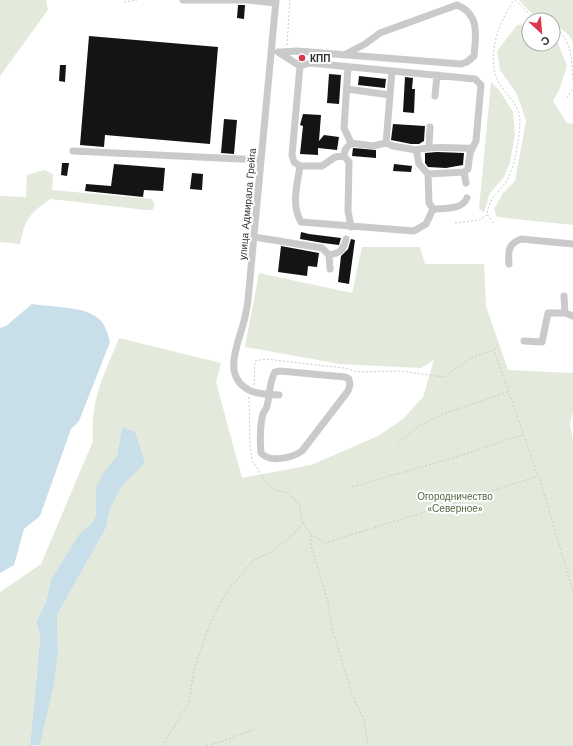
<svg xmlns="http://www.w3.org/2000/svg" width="573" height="746" font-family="'Work Sans',sans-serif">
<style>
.green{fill:#e4eadb}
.water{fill:#c8dee9}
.building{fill:#141414}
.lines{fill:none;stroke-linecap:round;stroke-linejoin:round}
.path{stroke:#cacaca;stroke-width:1;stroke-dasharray:2 2;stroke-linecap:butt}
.minor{stroke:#cacaca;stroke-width:7}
.poi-dot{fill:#db374c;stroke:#fff;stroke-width:1.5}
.labels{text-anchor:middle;stroke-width:4;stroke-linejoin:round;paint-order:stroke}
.poi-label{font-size:10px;font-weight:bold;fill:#2d2d2d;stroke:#fff;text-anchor:start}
.street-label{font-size:10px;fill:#2d2d2d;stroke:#fff}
.park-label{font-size:10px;fill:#52663d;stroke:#fff}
</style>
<rect width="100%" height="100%" fill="#fff"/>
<!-- green -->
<path class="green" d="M0,0h46l2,10 -48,66z
M519,0h54v43c-2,-9 -12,-15 -20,-18v-5c-17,0 -23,-8 -34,-20z
M529,24v20h24v-8l3,2 11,28 -7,22 -7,13 14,22 6,1v101l-76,-8 -3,-8 9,-16 12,-12 11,-60 -9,-27 -17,-24 -3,-19 20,-26z
M491,82l8,8 14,22 2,23 -5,27 -6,15 -14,16 -6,19 -5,-3z
M44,170l9,4 -1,16 100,9 3,7 -3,4h-6l-95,-11c-22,14 -26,21 -31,45l-20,-2v-46l26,1 1,-22z
M362,247h58l5,17h59l2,42 22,64 65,3v38l-3,14 3,15v306h-535l2,-2 14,-59 4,-33 -1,-37 49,-87 4,-19 12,-23 22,-23 -22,-36 -5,29 -11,13 -10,47 -4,7 -13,11 -28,45 -5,23 -10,20 4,12 -1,16 -9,96h-30v-154l41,-28 52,-123c-3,-41 11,-66 26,-103l102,25 -5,19 26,96 69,-13 67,-29 25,-17 20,-22 11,-37 -13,8 -81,-4 -95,-17 14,-74 93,20z"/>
<!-- water -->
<path class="water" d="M32,304c19,3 53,2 67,15 6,5 9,15 11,23l-31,79 -8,8 -31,87 -16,13 -10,36 -14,8v-245l6,-2z
M122,427l13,5 10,31 -23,23 -12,23 -4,19 -49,87 1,37 -4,33 -14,60 -10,1 9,-96 1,-16 -4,-12 10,-20 5,-23 28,-45 13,-11 4,-7v-29l10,-18 11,-13z"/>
<!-- building -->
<path class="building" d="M238,5h7l-1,14 -7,-1z
M89,36l129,11 -8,97 -105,-9 -1,12 -24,-2z
M60,65h6l-1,17 -6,-1z
M329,74l12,1 -2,29 -12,-1z
M359,76l27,3 -1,9 -27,-3z
M405,77l8,1 -1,11h3l-1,24 -11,-1z
M303,114l18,1 -2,26 5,-6 15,2 -2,13 -19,-2v7l-18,-1 3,-28 -3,-1z
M224,119l13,1 -3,34 -13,-1z
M393,124l32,2 -1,15 -5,3h-8l-20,-4z
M353,148l23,2v8l-24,-2z
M437,152l27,1 -1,12 -17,3 -18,-1 -3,-4v-10z
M62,163h7l-2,13 -6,-1z
M114,164l51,4 -2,23 -19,-1 -1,7 -58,-6 1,-7 25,2z
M394,164l18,2 -1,6 -18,-1z
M192,173l11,1 -1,16 -12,-1z
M301,232l8,2 32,4 -2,7 -16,-2 -23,-4z
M351,239l4,1 -6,44 -11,-2 3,-26 7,-7z
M281,246l38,7 -2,14 -9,-1 -1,10 -29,-4z"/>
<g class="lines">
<!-- path -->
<path class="path" d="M515,0l21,20
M124,2l13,-2
M553,28c20,10 18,33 20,53
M287,45l3,-45
M567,98l6,-10
M455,223l24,-3 8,-5
M493,223l-6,-9c4,-23 15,-21 22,-38 7,-16 10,-36 11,-54 0,-17 -13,-26 -21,-39 -14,-26 0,-61 15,-83
M497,345l-3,5 44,126
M254,385l1,-24 10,-2 79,9 14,4 41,-1 45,6 27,-19 23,-8
M249,397l1,47 2,16 16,25 8,5 13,3 10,12 4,18 7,10 1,13 17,56 4,25 19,65 13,28 4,26
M398,443l21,-17 24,-12 65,-22
M352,487l104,-30 68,-23
M311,534l14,9 214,-67 34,116
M162,746l27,-43 5,-34 18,-51 16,-28 26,-30 19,-9 22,-18 8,-10
M206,746l15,-4 33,-13"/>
<!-- minor -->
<path class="minor" d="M183,0h65l28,3
M276,0l-28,300c-1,7 -2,14 -4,21 -5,21 -23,55 5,69 9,5 20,4 30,5
M278,52l22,14 10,-3 165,16 6,6 -5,56 -6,12 -2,16 -4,3 2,11
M281,52l16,-1 164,13 6,-2 7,-6c2,-20 6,-42 -17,-51l-77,28 -15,11 -21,11
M300,66l-8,89 2,7 6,4c-3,19 -9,39 1,56l113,9 12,-7 7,-15
M348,67l-4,61 7,15 22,3 13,-3 7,3 23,4 3,14 9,10
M347,89l43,6
M435,96l2,-21
M386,143l6,-72
M429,146l1,-19
M416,150c19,-5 37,-1 56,-2
M73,151l188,9
M344,156l5,6 -1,49 3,16
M300,166h22l13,-9 9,-1 1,-6 6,-7
M464,172l-36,2 1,29 4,6c12,-1 29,1 34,-11
M254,237l68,11 7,7 1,14
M329,255c11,-2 14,-4 17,-16
M509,264c-1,-13 -1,-20 12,-25l52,5
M564,296l1,17
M524,341l18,1 6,-29h17l8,3
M280,371l65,6 4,2 1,6 -2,6 -46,60c-10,7 -32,12 -41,2 -1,-8 -1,-31 2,-39 1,-3 4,-5 4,-8 3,-11 2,-24 8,-34z"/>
</g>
<!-- markers -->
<circle class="poi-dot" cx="302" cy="58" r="4"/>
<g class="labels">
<!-- poi labels -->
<g class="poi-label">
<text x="310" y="62">КПП</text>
</g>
<!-- street labels -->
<g class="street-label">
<text transform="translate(247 204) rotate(-85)" y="4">улица Адмирала Грейга</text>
</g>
<!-- park labels -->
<g class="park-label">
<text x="455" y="500">Огородничество<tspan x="455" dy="12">«Северное»</tspan></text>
</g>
</g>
<!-- north arrow -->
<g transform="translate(541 32) rotate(154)"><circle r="19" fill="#ffffff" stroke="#ababab"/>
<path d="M0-3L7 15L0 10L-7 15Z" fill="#db374c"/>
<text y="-6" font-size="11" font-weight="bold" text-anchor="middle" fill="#2d2d2d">С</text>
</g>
</svg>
